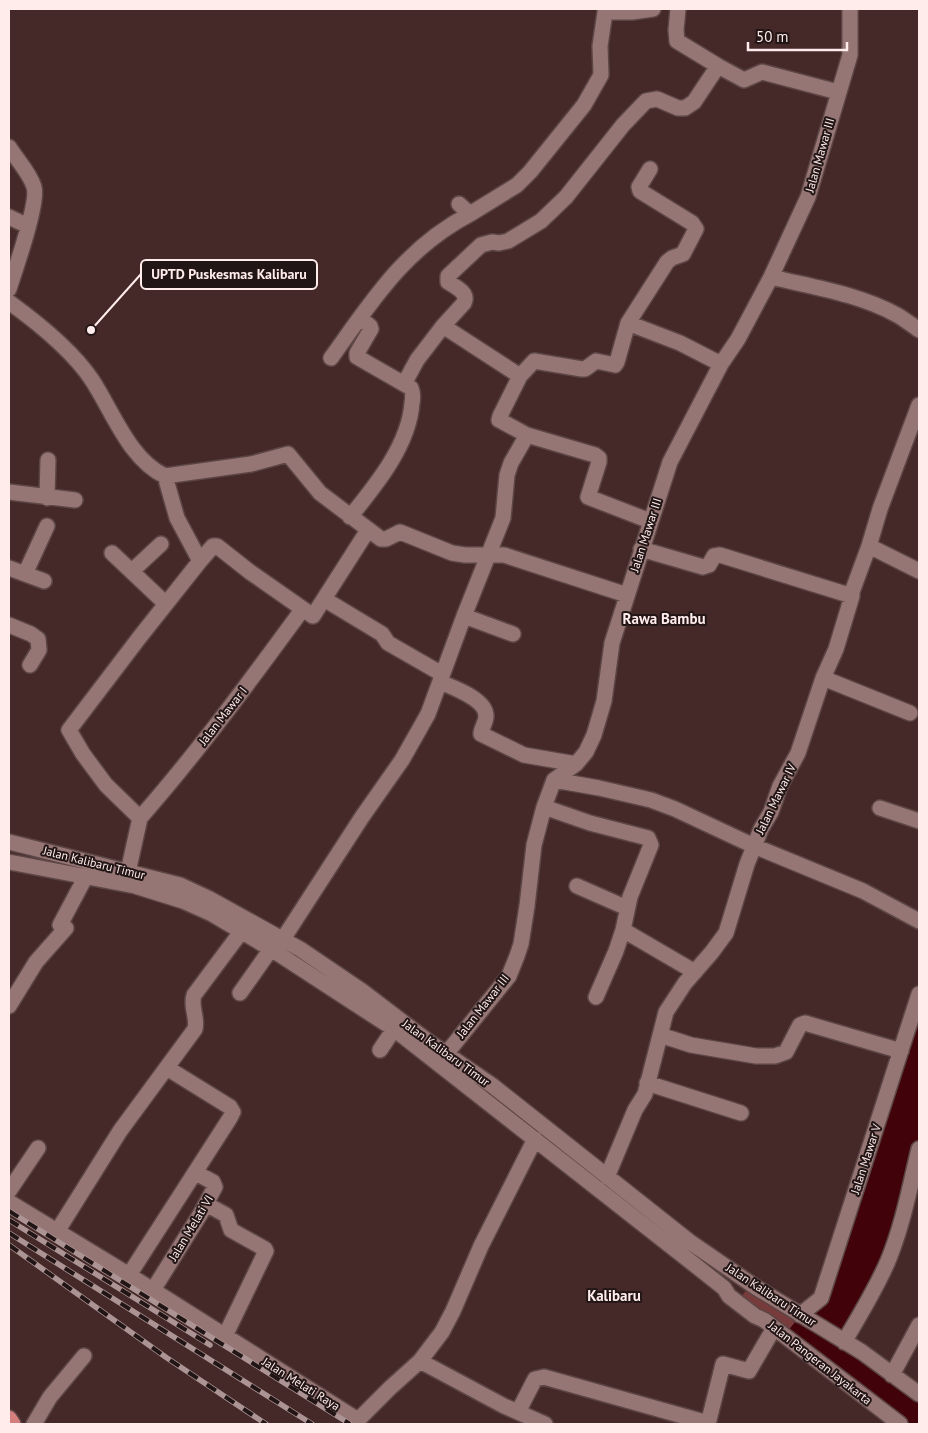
<svg xmlns="http://www.w3.org/2000/svg" width="928" height="1433" font-family="'PT Sans',sans-serif">
<style>
.green{fill:#783b3b}
.water{fill:#410209;stroke:#7a484d}
.lines{fill:none;stroke-linecap:round;stroke-linejoin:round}
.minor-casing{stroke:#5c4645;stroke-width:18}
.major-casing{stroke:#5c4645;stroke-width:18}
.minor{stroke:#967674;stroke-width:15}
.major{stroke:#d47e7d;stroke-width:15}
.rail-casing{stroke:#ab9493;stroke-width:5.5}
.rail{stroke:#221515;stroke-width:4;stroke-dasharray:11;stroke-linecap:butt}
.labels{text-anchor:middle;stroke-width:4;stroke-linejoin:round;paint-order:stroke}
.street-label{font-size:12px;fill:#ffeceb;stroke:#221515}
.quarter-label{font-size:15px;font-weight:bold;fill:#ffeceb;stroke:#221515}
.leader{fill:none;stroke:#ffeceb;stroke-width:2}
.callout-dot{fill:#ffeceb;stroke:#221515;stroke-width:2}
.callout{fill:#221515;stroke:#ffeceb;stroke-width:2}
.callout-label{font-size:14px;text-anchor:middle;font-weight:bold;fill:#ffeceb}
</style>
<rect width="100%" height="100%" fill="#442928"/>
<!-- green -->
<path class="green" d="M747,1290l53,25 -16,20 -45,-33 4,-8z"/>
<!-- water -->
<path class="water" d="M919,994v155l-22,86 -52,107 74,52v30h-19l-116,-89 16,-20 21,-17z"/>
<g class="lines">
<defs>
<path id="minor" d="M678,9l-2,21 1,11 41,25
M9,147c8,13 21,26 25,40 5,15 -19,83 -25,102
M459,204l11,10 47,-29 13,-13 54,-67 17,-30 -1,-29 5,-34h27l21,-3
M9,217l19,9
M771,277c41,10 88,17 126,38 7,4 15,10 22,15
M9,302c29,21 63,48 83,78 21,32 37,79 73,96
M628,323l39,-61 5,-4 11,-4 13,-25 -4,-6 -52,-32 -1,-4 11,-18
M331,358c41,-57 74,-110 139,-144
M520,376l14,-15 48,8h3l11,-8 19,4 2,-3 11,-39 52,20 41,21
M404,384l13,-24 26,-34
M527,435l68,20 4,3v4l-11,35 62,24
M165,476l86,-12 37,-10 32,39 61,46h5l14,-7 52,21 13,2h39l123,40
M9,492l66,8
M47,498l1,-38
M350,517c26,-32 59,-72 62,-114 1,-5 1,-10 -1,-15l-54,-31v-4l14,-24 -1,-3 -10,-8
M869,546l50,25
M641,549l62,18 6,-2 5,-9 6,-1 132,41
M112,553l54,51
M200,561l13,-15h4l33,26 63,44 55,-86
M9,568l35,13
M132,571l29,-27
M25,574l22,-48
M324,599l58,35 6,9 54,31
M464,616l49,18
M9,625l22,9 7,5 1,11 -9,15
M823,678l87,35
M440,682c14,6 46,17 46,34 0,7 -5,12 -5,18l43,21 52,9
M554,780l45,8 52,12 24,9 79,37 109,45 56,30
M544,807l46,16 58,15 3,7 -21,52 -7,33 72,42
M880,808l39,13
M140,818c58,-66 110,-137 162,-208
M9,842l171,43 30,14 90,50 62,42 67,51 64,44 197,156 67,46 105,64 57,42
M9,862l126,24 48,15 29,13 59,35 123,80 306,240 24,19 5,8 26,20 9,4 136,104
M128,872l12,-54 -34,-33 -23,-31 -14,-24 70,-92 61,-77 -23,-43 -12,-42
M577,886l50,22
M283,939l79,-122 40,-57 26,-46 36,-98 39,-98 4,-43 4,-12 16,-28 -28,-15 1,-4 20,-40 -77,-50 21,-23c5,-10 -8,-16 -16,-21v-6l33,-31 11,-3 7,1 9,-2 33,-20 25,-24 57,-72 23,-24 11,-2 21,9h7l9,-6 24,-36 26,14 18,-8 76,20
M240,993l31,-44
M596,997l20,-46 7,-21
M9,1006l27,-44 30,-34 -6,-3 26,-49
M660,1035l31,10 65,11h19l11,-4 14,-27 5,-2 96,28
M380,1050l14,-21
M446,1054l63,-78 8,-20 4,-12 6,-38 7,-61 10,-38 10,-27 22,-16 10,-12 8,-17 10,-34 8,-58 58,-181 51,-98 17,-25 33,-62 37,-80 42,-142v-46
M647,1083l94,30
M607,1177l28,-67 10,-16 21,-82 19,-29 27,-31 14,-19 21,-69 14,-35 10,-17 9,-26 18,-33 25,-75 13,-29 16,-53v-4l17,-46 11,-37 39,-104
M9,1191l29,-43
M9,1202l120,73 229,145 32,-32 30,-27 22,-29 11,-21 28,-65 54,-107
M206,1204l20,11 5,15 34,19 1,2 -41,85
M58,1230l62,-99 75,-102c3,-12 -5,-22 -1,-34l47,-63
M129,1275l101,-157 3,-6 -3,-5 -63,-39
M153,1290l48,-77 14,-26 -2,-5 -17,-9
M800,1315l21,-17 98,-304
M844,1342c16,-27 32,-53 44,-81 15,-36 22,-75 31,-112
M420,1361l84,45 41,18
M892,1375l27,-50
M518,1412l17,-33 9,-2 164,46
M34,1424l16,-27 34,-41
M708,1424l15,-60 26,7 25,-43"/>
<path id="major" d="M9,1418l4,6"/>
</defs>
<!-- minor casing -->
<use href="#minor" class="minor-casing"/>
<!-- major casing -->
<use href="#major" class="major-casing"/>
<!-- minor -->
<use href="#minor" class="minor"/>
<!-- major -->
<use href="#major" class="major"/>
<defs>
<path id="rail" d="M9,1211l341,213
M9,1220l201,125
M9,1233l303,191
M9,1245l158,113 99,66"/>
</defs>
<!-- rail casing -->
<use href="#rail" class="rail-casing"/>
<!-- rail -->
<use href="#rail" class="rail"/>
</g>
<g class="labels">
<!-- street labels -->
<g class="street-label">
<text transform="translate(820 155) rotate(-74)" y="4">Jalan Mawar III</text>
<text transform="translate(646 535) rotate(-72)" y="4">Jalan Mawar III</text>
<text transform="translate(223 716) rotate(-52)" y="4">Jalan Mawar I</text>
<text transform="translate(776 799) rotate(-64)" y="4">Jalan Mawar IV</text>
<text transform="translate(94 863) rotate(14)" y="4">Jalan Kalibaru Timur</text>
<text transform="translate(483 1006) rotate(-52)" y="4">Jalan Mawar III</text>
<text transform="translate(446 1053) rotate(36)" y="4">Jalan Kalibaru Timur</text>
<text transform="translate(866 1159) rotate(-72)" y="4">Jalan Mawar V</text>
<text transform="translate(191 1228) rotate(-59)" y="4">Jalan Melati VI</text>
<text transform="translate(771 1295) rotate(33)" y="4">Jalan Kalibaru Timur</text>
<text transform="translate(820 1363) rotate(38)" y="4">Jalan Pangeran Jayakarta</text>
<text transform="translate(301 1384) rotate(32)" y="4">Jalan Melati Raya</text>
</g>
<!-- quarter labels -->
<g class="quarter-label">
<text x="664" y="624">Rawa Bambu</text>
<text x="614" y="1301">Kalibaru</text>
</g>
</g>
<!-- callouts -->
<path class="leader" d="M91 330L141 274"/>
<circle class="callout-dot" cx="91" cy="330" r="5"/>
<rect class="callout" x="141" y="260" width="176" height="29" rx="5"/>
<g class="callout-label">
<text x="229" y="279">UPTD Puskesmas Kalibaru</text>
</g>
<!-- border -->
<rect width="928" height="1433" fill="none" stroke="#ffeceb" stroke-width="20"/>
<!-- scale -->
<path d="M748 42v8h99v-8" fill="none" stroke="#ffeceb" stroke-width="2.5"/>
<text x="756" y="42" font-size="15" fill="#ffeceb" stroke="#221515" stroke-width="4" paint-order="stroke">50 m</text>
</svg>
